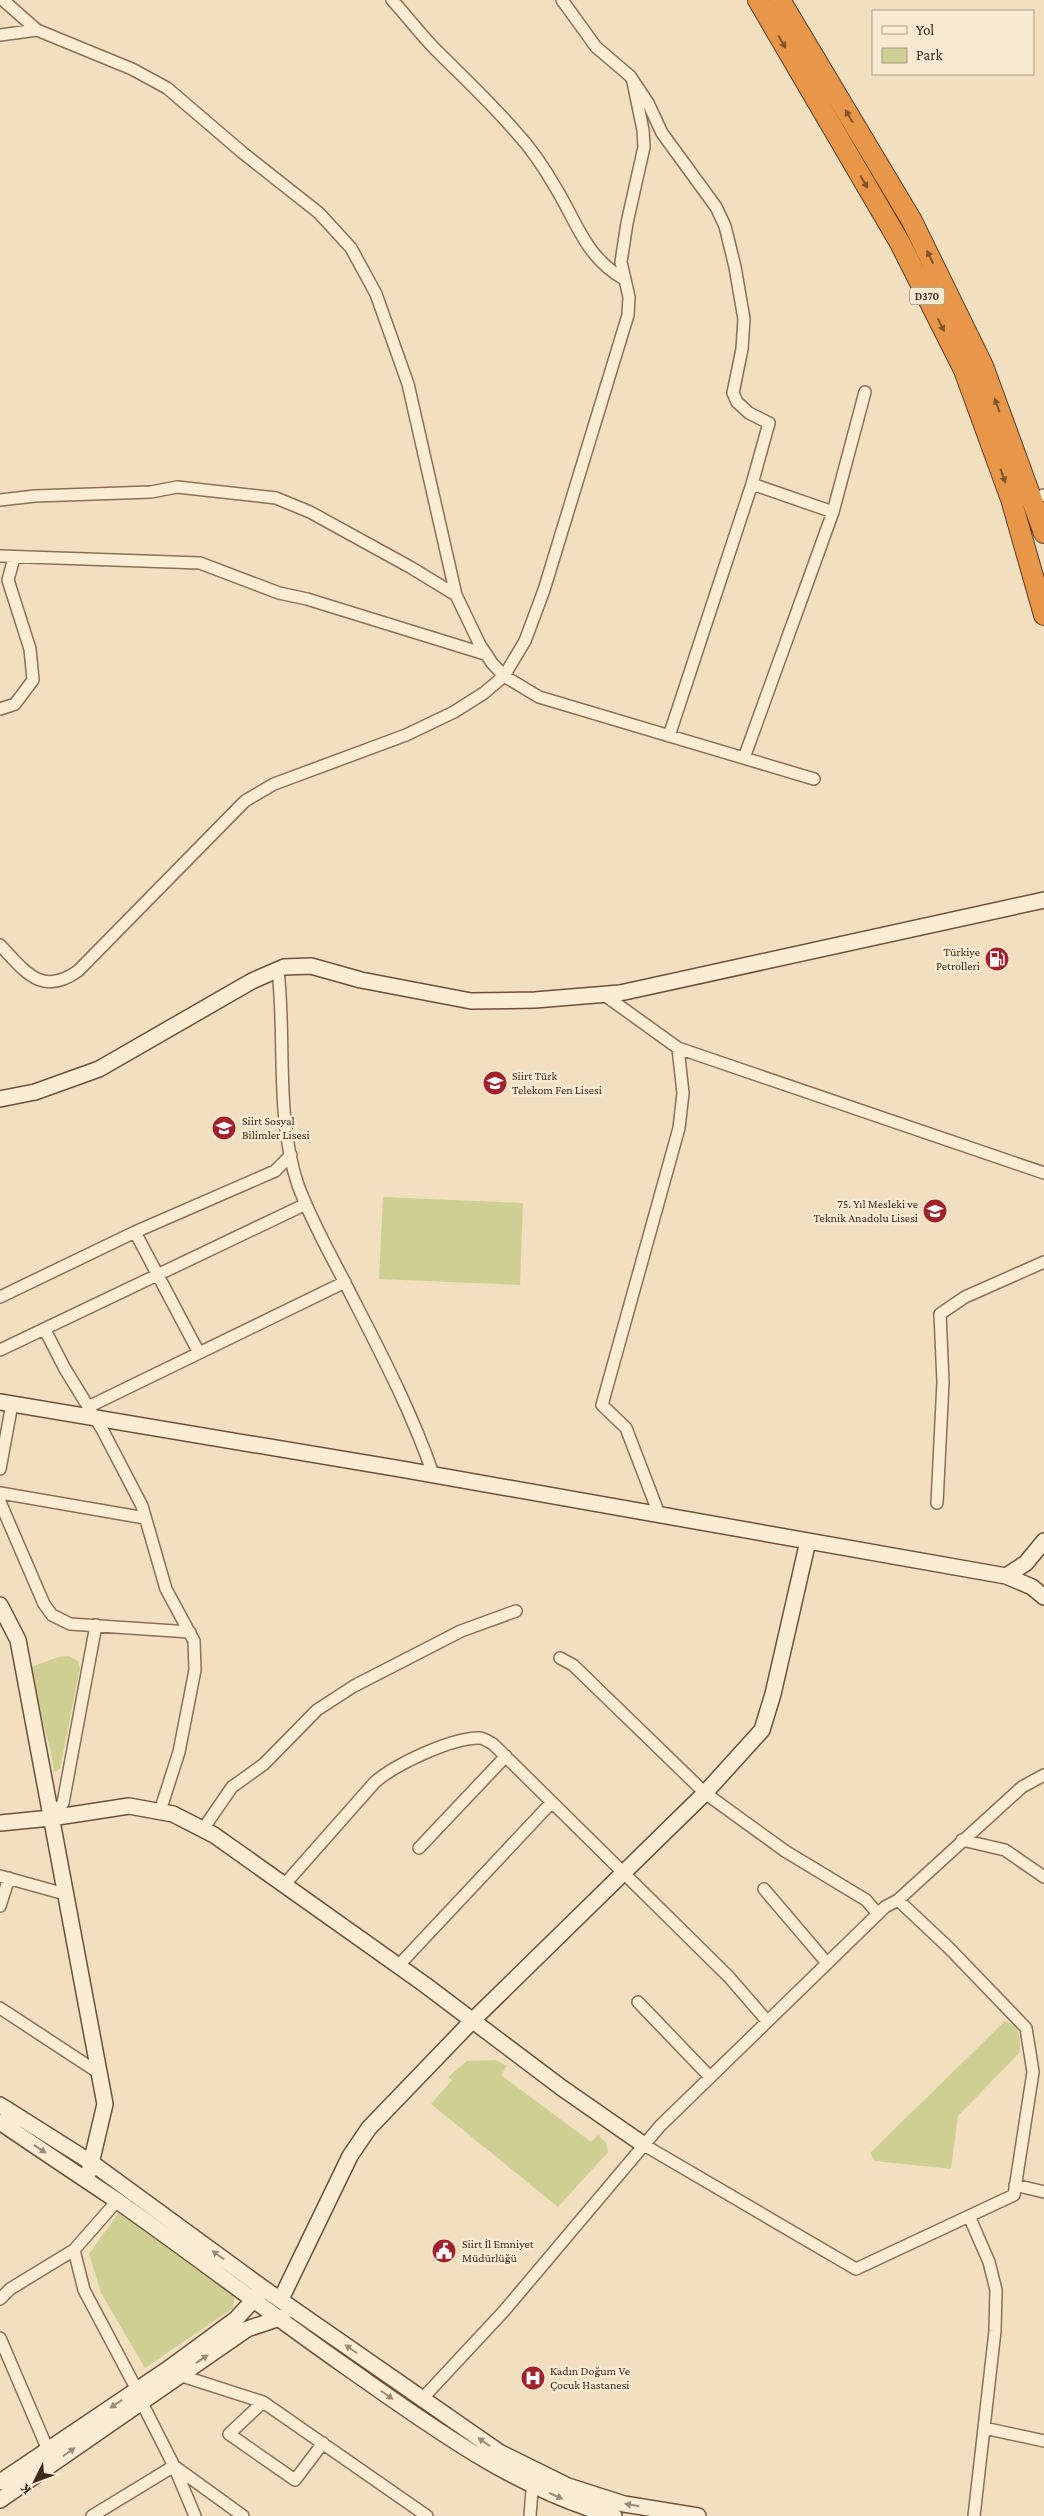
<svg xmlns="http://www.w3.org/2000/svg" width="1044" height="2516" font-family="'Crimson Pro',serif">
<style>
.green{fill:#ced093}
.lines{fill:none;stroke-linecap:round;stroke-linejoin:round}
.street-casing{stroke:#8c6f56;stroke-width:14}
.secondary-casing{stroke:#6e503a;stroke-width:18}
.highway-casing{stroke:#593d2b;stroke-width:22}
.street{stroke:#fbedd4;stroke-width:11}
.secondary{stroke:#fbedd4;stroke-width:15}
.highway{stroke:#e89749;stroke-width:20}
.oneway{fill:#80552e}
.oneway2{fill:#9b8b78}
.labels{text-anchor:middle;stroke-width:5;stroke-linejoin:round;paint-order:stroke}
.shield{fill:#f8ead0;stroke:#746352;stroke-width:1}
.shield-label{font-size:11px;font-weight:bold;fill:#3b291c}
.poi-label{font-size:12px;fill:#3b291c;stroke:#f8ead0;text-anchor:start}
</style>
<rect width="100%" height="100%" fill="#f1dfc0"/>
<!-- green -->
<path class="green" d="M383,1197l140,6 -3,82 -141,-6z
M69,1656l9,5 2,7 -20,101 -6,3 -4,-24 -22,-80 30,-11z
M1005,2021c16,5 15,17 15,31l-62,64 -7,53 -76,-8 -5,-8z
M496,2060l11,6 -6,9 90,67 7,-7 8,8 2,9 -50,55 -127,-103 21,-24 -4,-3 19,-16z
M120,2211l115,81 -2,16 -88,60 -44,-75 -12,-39z"/>
<g class="lines">
<defs>
<path id="street" d="M3,0l34,30 95,39 35,19 76,65 76,60 32,35 25,46 32,90 48,211 24,50 12,18 12,13 35,21 275,82
M392,0c15,16 28,34 43,49 27,27 55,53 80,82 16,17 30,38 42,59 21,35 29,67 67,89
M562,0l34,47 34,29 18,27 14,30 54,74 9,19 10,41 9,52 -2,30 -9,44 4,9 12,11 20,10 -17,61 -83,252
M0,35l37,-5
M752,484l81,28
M1032,499l12,-4
M0,500l35,-4 116,-4 26,-5 99,11 34,14 100,55 46,28
M0,556l200,7 79,30 28,6 178,55
M0,709l15,-5 18,-24 -3,-31 -22,-69 6,-22
M744,758l89,-246 32,-120
M0,945c25,26 41,52 78,26l167,-170 29,-17 132,-49 48,-23 30,-19 20,-17 21,-35 19,-51 84,-275 1,-18 -8,-35 6,-39 17,-76 -1,-17 -10,-48
M278,970c8,70 -3,147 20,215 12,33 30,65 46,96 32,63 66,126 89,193
M603,994l75,54 5,45 -4,35 -77,277 24,23 33,86
M678,1048l366,125
M135,1232l63,119
M0,1297l135,-65 140,-61 16,-16
M45,1330l20,39 37,60 40,77 24,83 28,52 1,29 -16,82 -19,59
M0,1350l306,-146
M88,1407l257,-125
M0,1469l12,-65
M0,1493l145,25
M0,1502l44,102 8,11 18,9 120,8
M937,1503l6,-121 -3,-68 25,-17 79,-35
M560,1658l13,7 132,128 80,58 81,49 12,14
M51,1818l12,-15 33,-178
M203,1829l29,-42 32,-23 53,-54 37,-24 107,-55 55,-20
M962,1840l43,10 39,27
M419,1848l87,-92
M0,1876l65,18
M284,1885l91,-103c21,-18 76,-44 104,-44 5,0 10,4 14,6l236,233 38,44
M764,1889l63,74
M898,1900l124,-113 22,-12
M0,1906l9,-28
M398,1966l154,-164
M638,2002l72,75
M0,2008l99,65
M1015,2185l29,7
M969,2216l20,46 7,28 -1,41 -21,185
M74,2250l10,40 53,100
M0,2299l10,-10 64,-39 43,-49
M0,2338l48,112
M179,2375l84,27 164,114
M422,2399l82,-88 140,-166 16,-19 225,-219 13,-7 51,48 77,80 7,44 -19,123 -158,74 -212,-124
M141,2401l33,65 21,50
M263,2402l-34,32 66,46 28,-37
M984,2428l60,13
M174,2466l69,50
M92,2516l82,-50
M530,2516l3,-38"/>
<path id="secondary" d="M0,1099l35,-7 64,-23 153,-88 32,-14 27,-1 50,14 110,21 64,-1 85,-7 424,-93
M0,1402l401,67 605,107
M1044,1541l-18,22 -20,13 26,11 12,10
M0,1605l18,35 87,464 -16,68
M0,1823l51,-5 78,-12 44,8 41,21 210,149 138,104 82,57
M0,2105l92,58 171,125 236,164 69,34 56,18 74,12
M0,2122c38,26 77,52 116,78 77,54 152,112 229,166 83,58 169,123 269,150
M281,2299l69,-143 19,-28 103,-107 233,-228 57,-63 11,-36 35,-153
M0,2482l168,-113 68,-50 22,-24
M0,2500l247,-171 36,-12"/>
<path id="highway" d="M758,0l142,243 64,127 47,129 33,116
M780,0l132,221 71,145 61,167"/>
</defs>
<!-- street casing -->
<use href="#street" class="street-casing"/>
<!-- secondary casing -->
<use href="#secondary" class="secondary-casing"/>
<!-- highway casing -->
<use href="#highway" class="highway-casing"/>
<!-- street -->
<use href="#street" class="street"/>
<!-- secondary -->
<use href="#secondary" class="secondary"/>
<!-- highway -->
<use href="#highway" class="highway"/>
</g>
<!-- one-way arrows -->
<defs><path id="oneway-solid" d="M-6-.8H1V-3.2L6.5 0L1 3.2V.8H-6Z" transform="scale(1.25)"/></defs>
<g class="oneway">
<use href="#oneway-solid" transform="translate(782 42) rotate(60)"/>
<use href="#oneway-solid" transform="translate(849 116) rotate(-121)"/>
<use href="#oneway-solid" transform="translate(864 182) rotate(60)"/>
<use href="#oneway-solid" transform="translate(930 257) rotate(-116)"/>
<use href="#oneway-solid" transform="translate(941 325) rotate(63)"/>
<use href="#oneway-solid" transform="translate(997 405) rotate(-110)"/>
<use href="#oneway-solid" transform="translate(1003 476) rotate(70)"/>
</g>
<g class="oneway2">
<use href="#oneway-solid" transform="translate(40 2149) rotate(34)"/>
<use href="#oneway-solid" transform="translate(218 2255) rotate(-144)"/>
<use href="#oneway-solid" transform="translate(351 2349) rotate(-145)"/>
<use href="#oneway-solid" transform="translate(202 2359) rotate(-34)"/>
<use href="#oneway-solid" transform="translate(387 2395) rotate(35)"/>
<use href="#oneway-solid" transform="translate(116 2404) rotate(146)"/>
<use href="#oneway-solid" transform="translate(484 2442) rotate(-145)"/>
<use href="#oneway-solid" transform="translate(69 2452) rotate(-35)"/>
<use href="#oneway-solid" transform="translate(556 2496) rotate(24)"/>
<use href="#oneway-solid" transform="translate(632 2505) rotate(-170)"/>
</g>
<!-- icons -->
<defs>
<symbol id="fuel-disc" viewBox="-11 -11 22 22"><circle r="9.5" fill="#a0212b" stroke="#f8ead0"/><path d="M-5.5-6h7V0h2V4h1.3V-2.5L3-4.5l.8-.8L6-3V5H2.5V1h-1V6h-7ZM-4.2-4.7v3.2H.2V-4.7Z" fill="#fff"/></symbol>
<symbol id="school-disc" viewBox="-11 -11 22 22"><circle r="9.5" fill="#a0212b" stroke="#f8ead0"/><path d="M0-5L7-2L0 1L-7-2ZM-4 1L0 2.5L4 1V4Q0 6-4 4Z" fill="#fff"/></symbol>
<symbol id="civic-disc" viewBox="-11 -11 22 22"><circle r="9.5" fill="#a0212b" stroke="#f8ead0"/><path d="M-.6-6.5H3V-4.5H.6V-3L4-1V1h2V6H-6V1h2V-1L-.6-3ZM-1.2 2.5V6h2.4V2.5Z" fill="#fff"/></symbol>
<symbol id="hospital-disc" viewBox="-11 -11 22 22"><circle r="9.5" fill="#a0212b" stroke="#f8ead0"/><path d="M-5-5h3v3.5h4V-5h3V5h-3V1.5h-4V5h-3Z" fill="#fff"/></symbol>
</defs>
<g fill-rule="evenodd">
<use href="#fuel-disc" x="983" y="945" width="28" height="28"/>
<use href="#school-disc" x="481" y="1069" width="28" height="28"/>
<use href="#school-disc" x="210" y="1114" width="28" height="28"/>
<use href="#school-disc" x="921" y="1197" width="28" height="28"/>
<use href="#civic-disc" x="430" y="2237" width="28" height="28"/>
<use href="#hospital-disc" x="519" y="2364" width="28" height="28"/>
</g>
<g class="labels">
<!-- shield labels -->
<rect class="shield" x="909.5" y="287.5" width="35" height="17" rx="4"/>
<g class="shield-label">
<text x="927" y="300">D370</text>
</g>
<!-- poi labels -->
<g class="poi-label">
<text x="980" y="956" text-anchor="end">Türkiye<tspan x="980" dy="14">Petrolleri</tspan></text>
<text x="512" y="1080">Siirt Türk<tspan x="512" dy="14">Telekom Fen Lisesi</tspan></text>
<text x="242" y="1125">Siirt Sosyal<tspan x="242" dy="14">Bilimler Lisesi</tspan></text>
<text x="918" y="1208" text-anchor="end">75. Yıl Mesleki ve<tspan x="918" dy="14">Teknik Anadolu Lisesi</tspan></text>
<text x="462" y="2248">Siirt İl Emniyet<tspan x="462" dy="14">Müdürlüğü</tspan></text>
<text x="550" y="2375">Kadın Doğum Ve<tspan x="550" dy="14">Çocuk Hastanesi</tspan></text>
</g>
</g>
<!-- legend -->
<rect x="872" y="10" width="162" height="65" fill="#f8ead0" stroke="#ac9d88"/>
<rect x="882" y="26" width="25" height="8" fill="#fbedd4" stroke="#ac9d88"/>
<text x="916" y="35" font-size="15" fill="#3b291c">Yol</text>
<rect x="882" y="48" width="25" height="15" fill="#ced093" stroke="#ac9d88"/>
<text x="916" y="60" font-size="15" fill="#3b291c">Park</text>
<!-- north arrow -->
<g transform="translate(35 2481) rotate(228)" stroke="#f8ead0" stroke-width="4" paint-order="stroke">
<path d="M0-4L9 19L0 12L-9 19Z" fill="#3b291c"/>
<text y="-8" font-size="14" font-weight="bold" text-anchor="middle" fill="#3b291c">K</text>
</g>
</svg>
